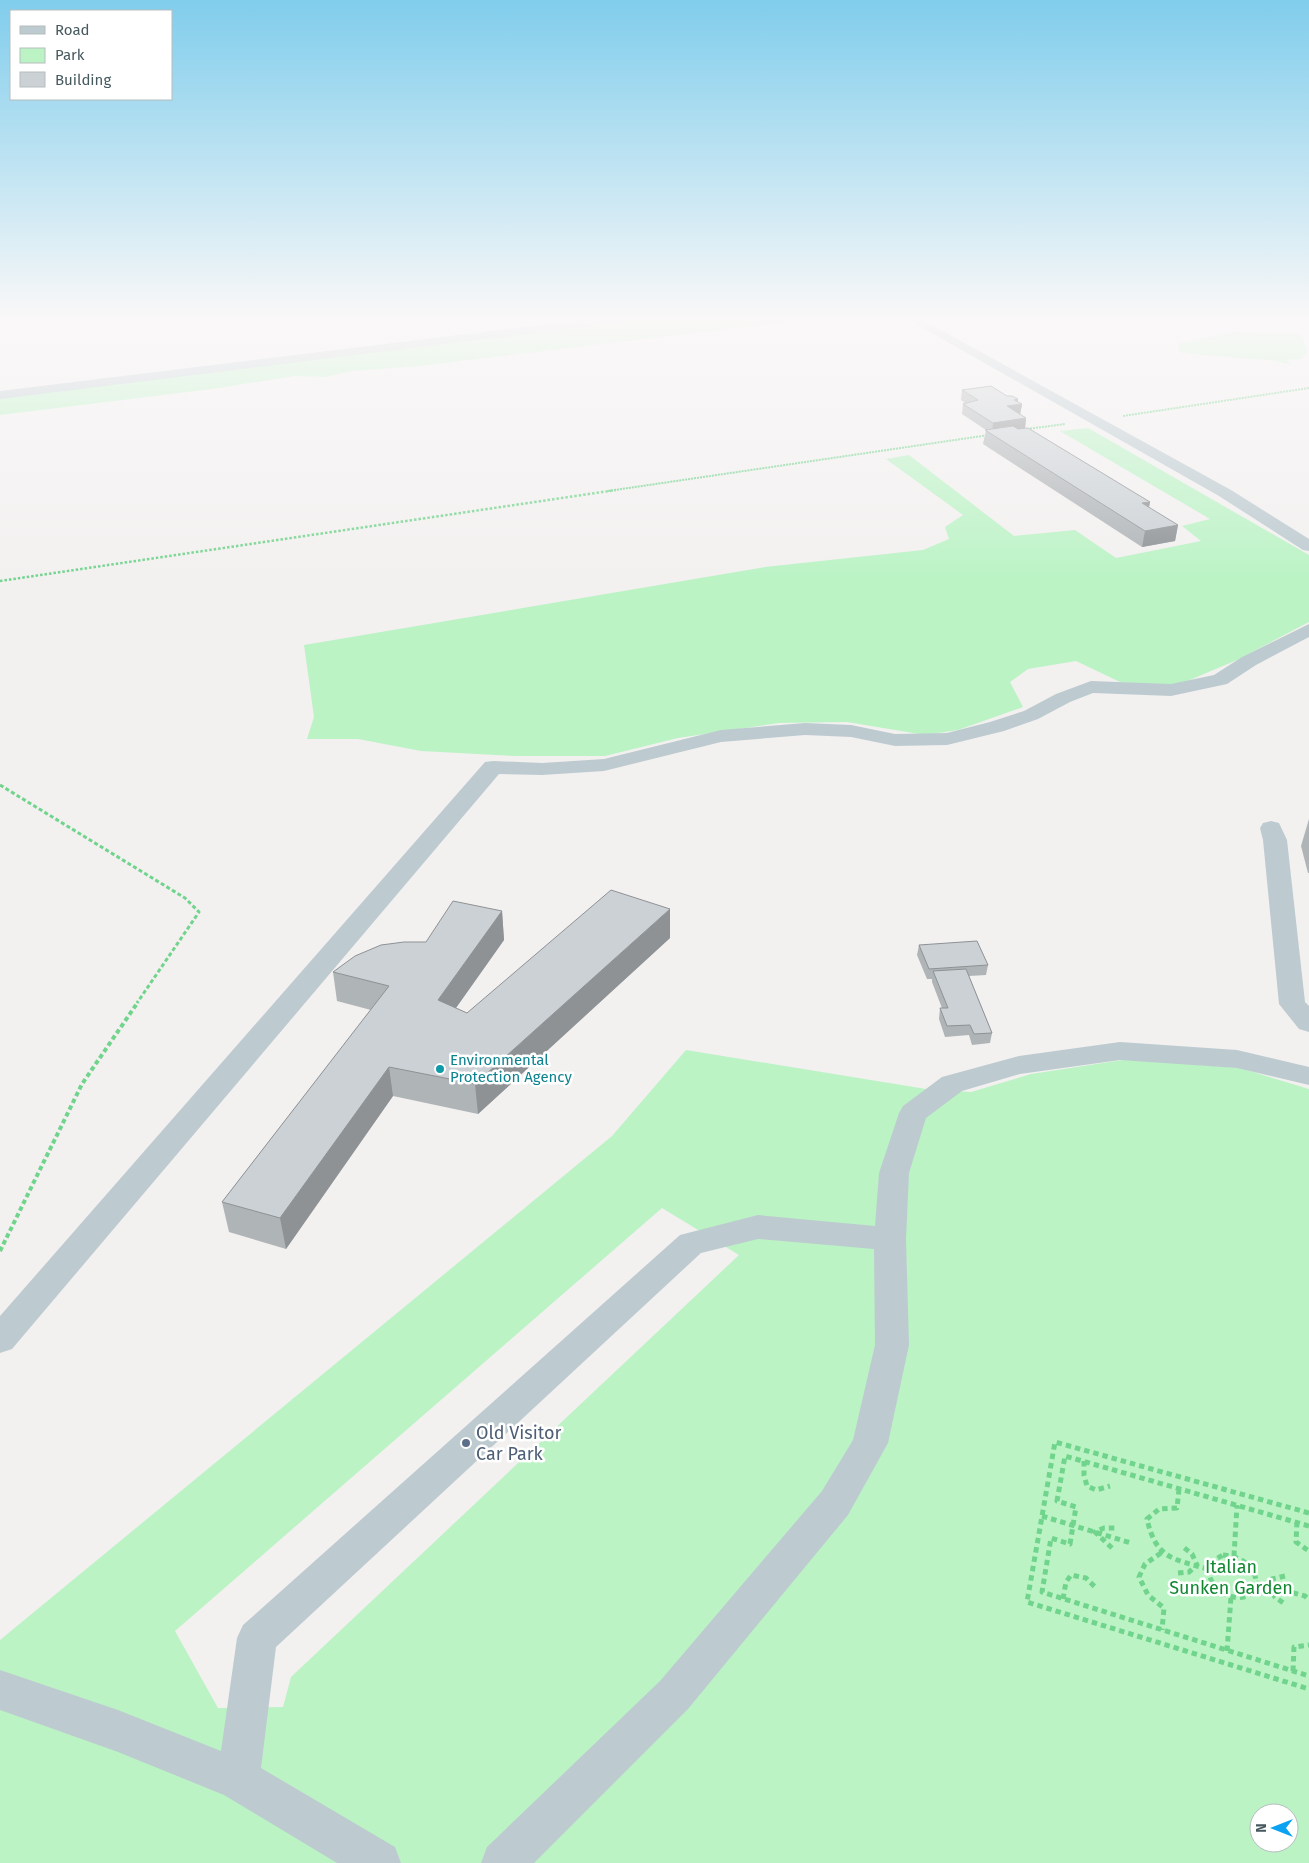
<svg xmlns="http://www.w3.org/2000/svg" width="1309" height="1863" font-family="'Fira Sans',sans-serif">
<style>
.green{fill:#bbf3c5;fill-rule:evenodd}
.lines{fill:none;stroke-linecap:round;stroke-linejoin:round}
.path-far4{stroke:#71d48d;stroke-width:2;stroke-dasharray:2 1;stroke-linecap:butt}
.path-far3{stroke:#71d48d;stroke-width:2.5;stroke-dasharray:2.5 2;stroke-linecap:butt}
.path-far2{stroke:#71d48d;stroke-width:3;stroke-dasharray:4 2.5;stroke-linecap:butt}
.path-far1{stroke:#71d48d;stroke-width:4;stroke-dasharray:4.5 3;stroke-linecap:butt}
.path{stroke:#71d48d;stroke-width:5;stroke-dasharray:5.5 4;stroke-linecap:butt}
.minor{fill:#bdcbd0;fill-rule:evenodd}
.wall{fill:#afb4b7}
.shaded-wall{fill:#8e9295}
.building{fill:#cbd1d5;stroke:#8e9295}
.culture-dot{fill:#0f9aa8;stroke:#fff;stroke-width:2}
.service-dot{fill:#5c6f8a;stroke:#fff;stroke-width:2}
.labels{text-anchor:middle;stroke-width:5;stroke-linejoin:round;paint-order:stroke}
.culture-label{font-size:15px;fill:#0d838f;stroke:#fff;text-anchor:start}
.near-service-label{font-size:18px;fill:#4e5e75;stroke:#fff;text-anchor:start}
.near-park-label{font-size:18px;fill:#108731;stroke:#fff}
</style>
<rect width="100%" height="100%" fill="#f3f0f0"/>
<!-- green -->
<path class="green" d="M631,319h181l-393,47 -67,5 -27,6 -30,-1 -83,13 -212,26v-18z
M1234,332l67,2 6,18 -6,7 -15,1 5,4c-8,0 -14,-4 -22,-4 -30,-2 -59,-4 -89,-8l-2,-8z
M1088,428l221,127v67l-72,38 -52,22 -18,5 -47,-5 -44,-21 -48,8 -18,13 13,25 -65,23 -33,5 -78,-13 -68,1 -101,15 -73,18h-91l-93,-5 -63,-12h-51l7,-22 -10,-72 461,-78 158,-17 26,-11 -4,-12 18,-12 -77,-56 23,-4 105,81 61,-6 41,28 85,-17 -19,-15 28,-7 -150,-88z
M686,1050l240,39 45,3 60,-18 98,-15 111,9 69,21v774h-1309v-223l612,-504zM662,1208l77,47 -448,422 -8,30 -65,1 -43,-77zM1259,1813h30v30h-30z"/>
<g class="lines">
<!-- path-far4 -->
<path class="path-far4" d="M1123,416l186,-28
M1027,429l38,-5
M608,491l381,-56"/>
<!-- path-far3 -->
<path class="path-far3" d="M0,581l616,-91"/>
<!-- path-far2 -->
<path class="path-far2" d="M0,785l185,113 14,14 -62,91"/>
<!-- path-far1 -->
<path class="path-far1" d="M0,1251l82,-167 56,-82"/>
<!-- path -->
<path class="path" d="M1084,1461v14l3,11 9,4 14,-4
M1179,1489l-2,19 -18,1 -12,10c9,40 26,40 61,50
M1309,1513l-254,-71 -28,160 282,87
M1042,1516l89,27
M1297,1522l-1,20 13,9
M1309,1526l-244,-70 -8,45 19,6 -6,37 -19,-6 -9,54 267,84
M1112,1548l-17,-16 9,-4h11
M1161,1553l-16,11 -6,13 9,18 16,13 -2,22
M1223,1555c18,1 35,12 33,32 -15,28 -61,-6 -43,-26 2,-2 7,-4 10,-6z
M1234,1556l3,-51
M1178,1573l11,-1 8,-7 -5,-11 -10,-8
M1285,1576l-13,3 -3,9 6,9 11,8
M1256,1583l49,13 4,4
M1063,1599l3,-17 5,-7 15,3 11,11
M1227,1651l4,-54
M1293,1671l1,-24 15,-2"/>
<!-- minor -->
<path class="minor" d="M589,319h32l-6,4 -615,76v-8z
M907,319h14l310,171 78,49v12l-6,-1 -84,-54z
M1309,624v13l-53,28 -29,19 -56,12 -78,-3 -23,9 -32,17 -34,12 -57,14 -52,1 -44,-9 -46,-2 -84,7 -117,29 -62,4 -43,-1 -487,575 -12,4v-37l485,-554 8,-1 49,2 62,-4 117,-29 84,-7 46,2 44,9 52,-1 43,-11 34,-11 32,-17 35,-13 80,3 43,-9 28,-18z
M1271,821l8,2 8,17 18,162 4,4v26l-10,-3 -20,-25 -16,-164 -3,-12 3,-5z
M1120,1042l117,8 72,17v18l-72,-17 -117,-8 -100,14 -58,17 -36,27 -17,55 -3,66 3,106 -21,98 -40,72 -160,194 -154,154h-53l6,-16 173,-166 162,-190 31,-51 22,-95 -1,-96 -116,-10 -57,14 -425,394 -15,121 134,79 6,16h-64l-113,-68 -106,-43 -118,-42v-40l118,40 103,41 16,-113 6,-13 437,-390 78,-20 117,11 4,-53 20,-60 4,-7 39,-29 77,-21z"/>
</g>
<!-- wall -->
<path class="wall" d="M962,390l45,6 11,3v3l4,2 -2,11 6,3 -1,10 125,74 -1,6 29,17 -3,16 -33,6 -159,-103 3,-14 -24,-16 1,-10 2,-1 -4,-3z
M1309,819v54h-1l-7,-27z
M502,911l2,29 -48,68 11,5 203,-75 -192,176 -85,-18 -107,153 -57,-17 -7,-30 149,-192 -34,-9 -4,-29 93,-30z
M919,945l69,20 -2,10 -17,1 23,57 -2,10 -18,2 -3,-10 -24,2 -6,-18 1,-11h2l-10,-26v-3h-5l-10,-24z"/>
<!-- shaded-wall -->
<path class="shaded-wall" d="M1018,399l-1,6 5,-1 -2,11 -13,-9 7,-6z
M1026,418l-1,11 -33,5 1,-11z
M1150,502l-3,15 -5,-14z
M1178,525l-3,16 -33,6 3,-16z
M670,909v29l-192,176 -3,-30z
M502,911l2,29 -63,89 -3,-29z
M389,1067l4,29 -107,153 -6,-31z"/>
<!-- building -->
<path class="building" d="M991,386l16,10h5l6,3 -4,1 8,4 -15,2 19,12 -33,5 -30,-19 15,-4 -16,-10z
M1013,426l5,3 10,-1 122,74 -8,1 36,22 -33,6 -160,-101z
M611,890l59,19 -195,175 -86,-17 -109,151 -58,-16 167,-216 -56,-14 22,-16 26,-11 23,-3h22l27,-41 49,10 -64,89 29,13z
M977,941l11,24 -59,4 -10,-24z
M966,969l26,64 -18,1 -4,-9 -23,1 -7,-18h8l-15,-37z"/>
<!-- sky -->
<linearGradient id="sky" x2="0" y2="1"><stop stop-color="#80cdec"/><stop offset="0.55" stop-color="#faf8f8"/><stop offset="1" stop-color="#faf8f8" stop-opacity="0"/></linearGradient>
<rect width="1309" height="579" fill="url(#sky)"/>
<!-- markers -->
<circle class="culture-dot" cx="440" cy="1069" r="5"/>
<circle class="service-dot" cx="466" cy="1443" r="5"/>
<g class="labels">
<!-- culture labels -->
<g class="culture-label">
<text x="450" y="1065">Environmental<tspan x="450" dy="17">Protection Agency</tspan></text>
</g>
<!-- near-service labels -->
<g class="near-service-label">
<text x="476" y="1439">Old Visitor<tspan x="476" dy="21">Car Park</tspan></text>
</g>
<!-- near-park labels -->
<g class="near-park-label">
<text x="1231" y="1573">Italian<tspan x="1231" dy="21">Sunken Garden</tspan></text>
</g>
</g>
<!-- legend -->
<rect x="10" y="10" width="162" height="90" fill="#ffffff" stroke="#b5bdbf"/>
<rect x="20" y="26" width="25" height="8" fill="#bdcbd0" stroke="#b5bdbf"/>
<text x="55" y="35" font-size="15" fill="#46595f">Road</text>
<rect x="20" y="48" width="25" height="15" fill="#bbf3c5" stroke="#b5bdbf"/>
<text x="55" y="60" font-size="15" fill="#46595f">Park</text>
<rect x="20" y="72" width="25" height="15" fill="#cbd1d5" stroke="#b5bdbf"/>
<text x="55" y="85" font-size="15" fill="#46595f">Building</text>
<!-- north arrow -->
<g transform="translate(1274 1828) rotate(270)"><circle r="24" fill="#ffffff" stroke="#b5bdbf"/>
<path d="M0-4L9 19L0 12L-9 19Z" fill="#0ba3f1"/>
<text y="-8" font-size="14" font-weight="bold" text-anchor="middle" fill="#46595f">N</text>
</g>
</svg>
